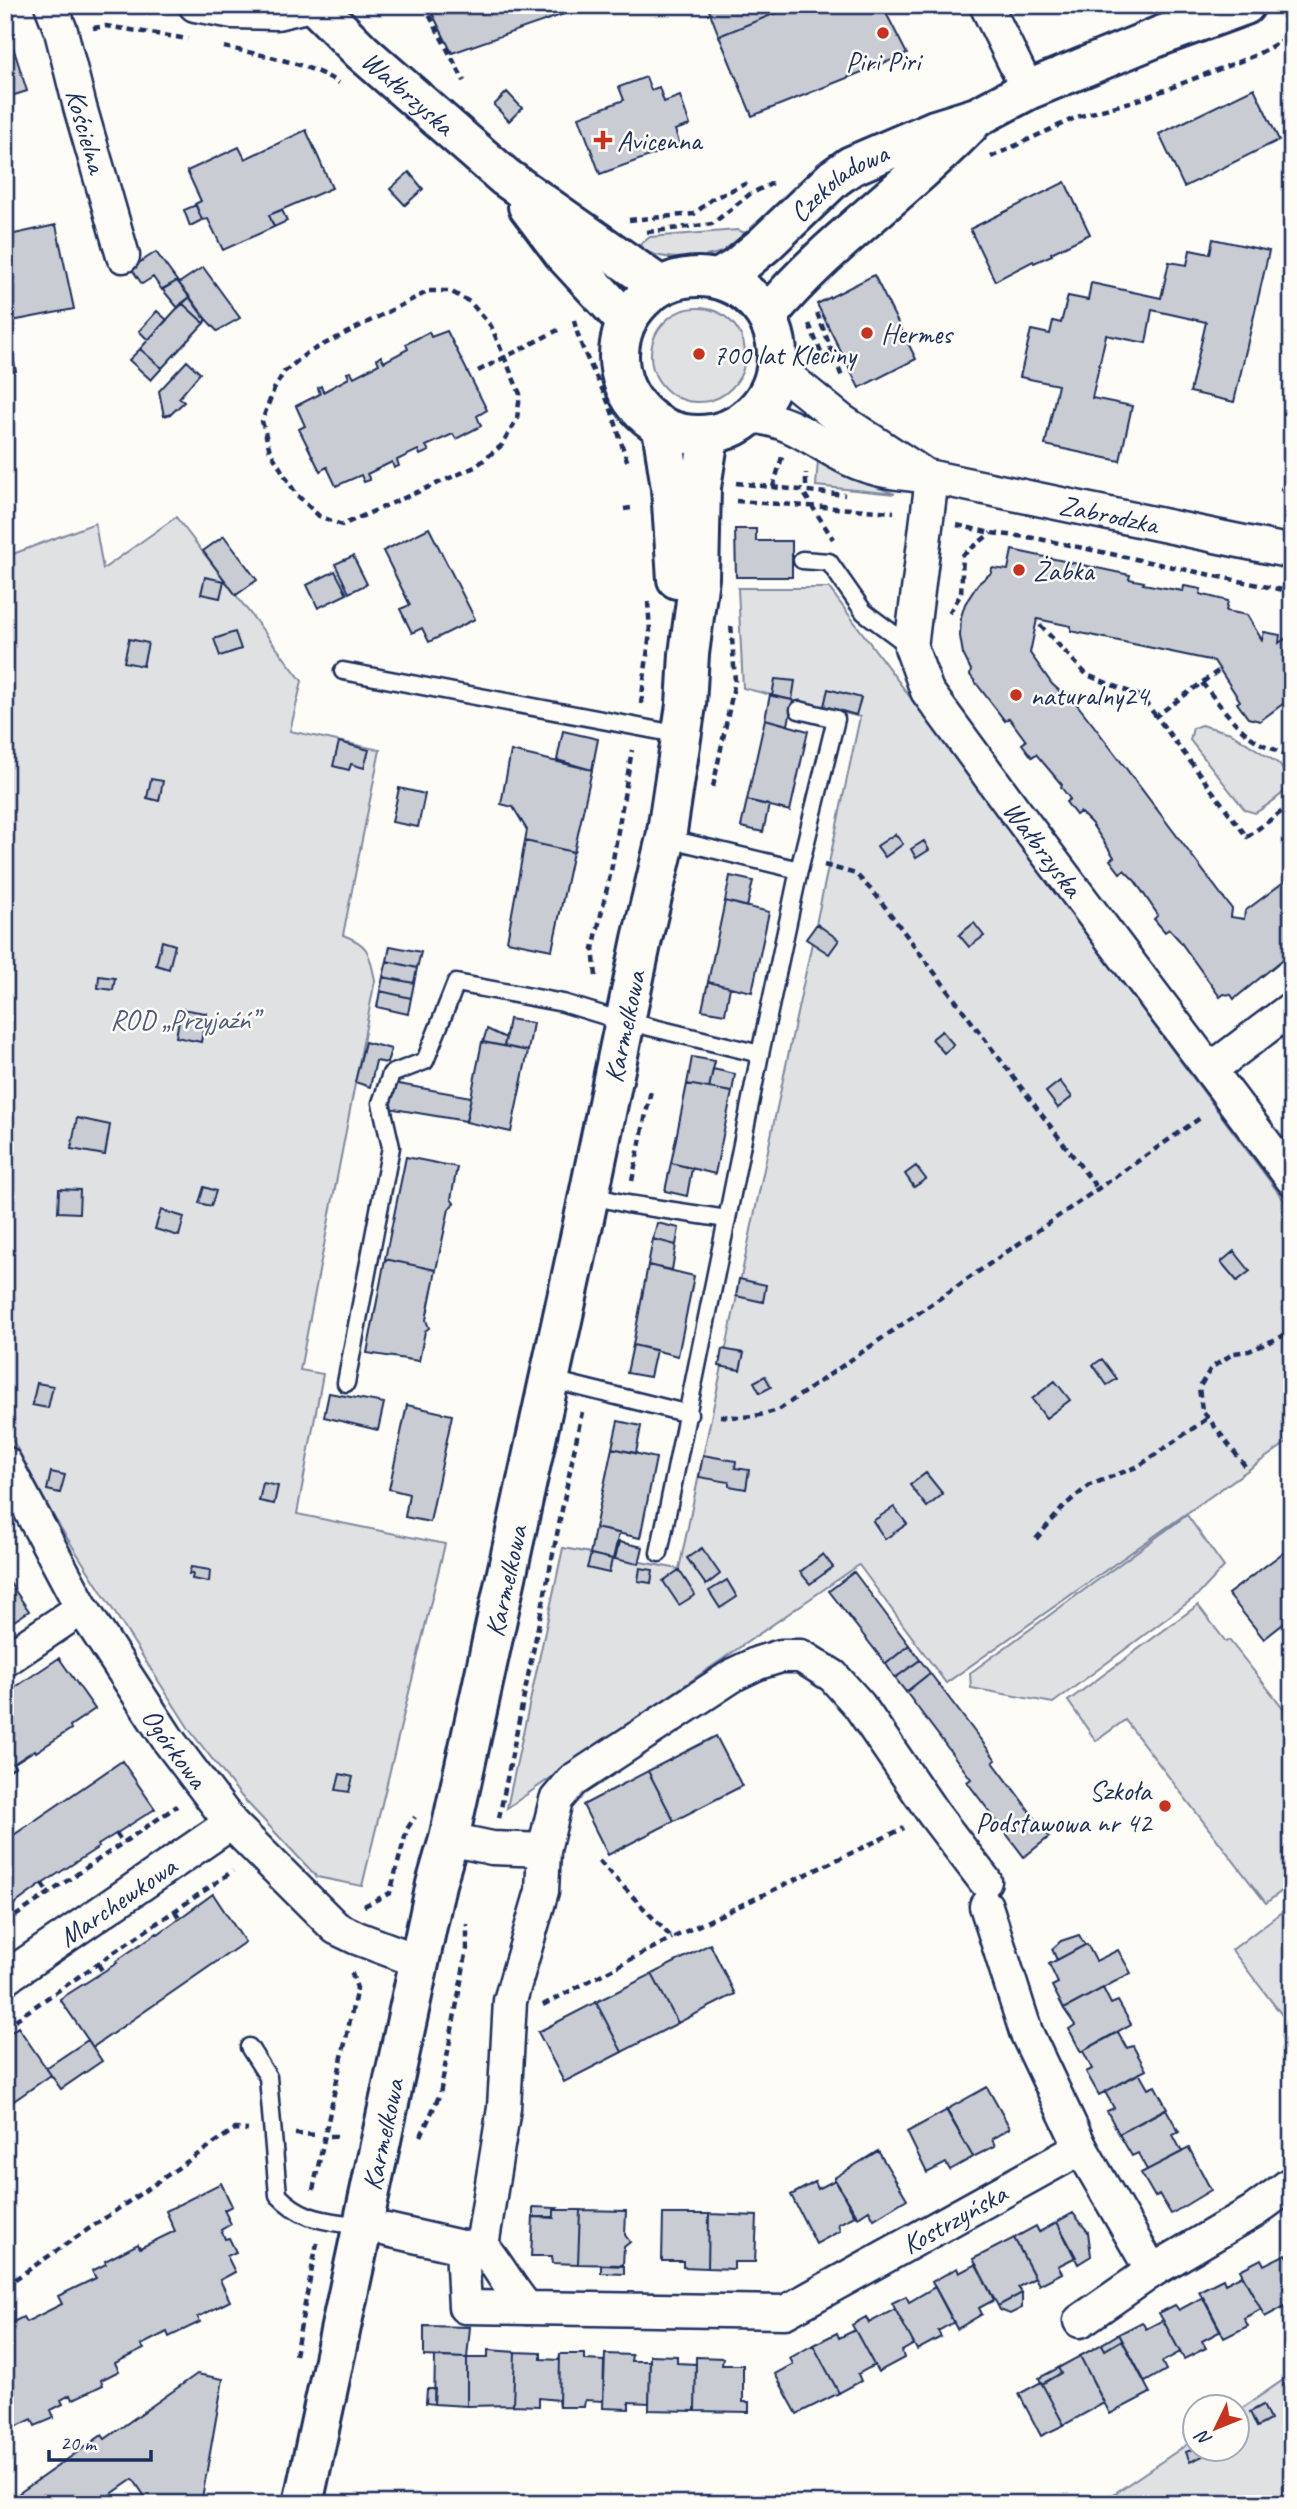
<svg xmlns="http://www.w3.org/2000/svg" width="1297" height="2509" font-family="Caveat,sans-serif">
<style>
.green{fill:#e0e1e3;stroke:#7e88a0;stroke-width:2}
.building{fill:#c9ccd3;stroke:#1b2f5e;stroke-width:2}
.lines{fill:none;stroke-linecap:round;stroke-linejoin:round}
.service-casing{stroke:#1b2f5e;stroke-width:21}
.minor-casing{stroke:#1b2f5e;stroke-width:37}
.tertiary-casing{stroke:#1b2f5e;stroke-width:44}
.path{stroke:#1b2f5e;stroke-width:4.5;stroke-dasharray:7 5;stroke-linecap:butt}
.service{stroke:#fdfcf7;stroke-width:16}
.minor{stroke:#fdfcf7;stroke-width:32}
.tertiary{stroke:#fdfcf7;stroke-width:38}
.poi-dot{fill:#c8321e;stroke:#fdfcf7;stroke-width:2.5}
.labels{text-anchor:middle;stroke-width:5;stroke-linejoin:round;paint-order:stroke}
.poi-label{font-size:28px;fill:#1b2f5e;stroke:#fdfcf7;text-anchor:start}
.street-label{font-size:28px;fill:#1b2f5e;stroke:#fdfcf7}
.park-label{font-size:28px;fill:#4c5c7f;stroke:#fdfcf7}
</style>
<rect width="100%" height="100%" fill="#fdfcf7"/>
<filter id="ink" filterUnits="userSpaceOnUse"><feTurbulence type="fractalNoise" baseFrequency=".0143" numOctaves="2"/><feDisplacementMap in="SourceGraphic" scale="14" xChannelSelector="R" yChannelSelector="G"/><feConvolveMatrix kernelMatrix="1 2 1 2 8 2 1 2 1" color-interpolation-filters="sRGB"/></filter>
<g filter="url(#ink)">
<!-- green -->
<path class="green" d="M737,230l9,3 1,4c-30,25 -77,27 -111,11l14,-11z
M651 355a47 47 0 1 1 94 0a47 47 0 1 1-94 0Z
M818,460l35,18 42,16 -79,-8z
M176,517l126,164 -12,50 90,19 -37,185c27,10 26,18 32,45l-75,390 23,4 -26,140 148,30 -83,342 -45,-9 -75,-80 -51,-65 -136,-213 -50,-93v-869l90,-34 8,46z
M738,588h91l463,623v228l-346,244 -87,-118 -352,243 56,-260 116,21 181,-852 -117,-29z
M1201,725l30,8 48,31 13,19c-4,8 -28,25 -37,30l-10,-3 -55,-70 3,-12z
M1187,1515l37,52 -26,28 -145,108 -82,-15 -1,-15z
M1198,1605l28,37 3,-2 63,79v164l-26,20 -141,-183 -29,21 -28,-40z
M1292,1904v124l-60,-78z
M1292,2374v130h-193l96,-65 1,11h42v-39z"/>
<!-- building -->
<path class="building" d="M428,5h162l-138,48z
M707,5h89l-77,31z
M796,5h86l25,49 -155,62 -33,-80z
M6,25l21,66 -22,7v-73z
M646,77l5,13 8,-3 5,15 16,-6 10,29 -15,5 5,15 -80,29 -21,-57 45,-17 -5,-13z
M1254,88l25,52 -95,47 -25,-53z
M507,92l15,16 -13,13 -15,-16z
M306,130l26,58 -63,27 5,12 -51,23 -15,-31 -6,1 -7,-16 6,-3 -14,-30 52,-24 6,12z
M409,172l14,17 -18,16 -15,-16z
M1065,182l25,52 -39,19 1,2 -18,8 -1,-2 -38,20 -25,-52z
M196,205l6,15 -12,6 -6,-16z
M282,210l5,11 -13,6 -5,-12z
M56,225l18,84 -67,13 -2,-86z
M1213,239l56,12 -35,151 -44,-10 16,-70 -54,-12 -6,33 -40,-8 -14,63 40,8 -12,55 -75,-16 13,-60 -38,-8 11,-47 19,4 3,-13 8,2 7,-27 20,4 3,-17 70,15 8,-36 18,3 3,-15 20,4z
M156,252l21,29 -15,9 -9,-13 -11,7 -11,-16z
M203,267l37,51 -23,13 -14,-15 -24,-33z
M874,275l42,84 -57,29 -42,-84z
M177,281l13,16 -12,11 -16,-19z
M190,297l16,22 -2,4 -22,-20z
M182,303l22,20 -42,45 -22,-19z
M157,311l10,9 -19,20 -9,-9z
M5,322l11,49 -11,3z
M447,331l40,79 -10,6 4,10 -25,13 -3,-5 -27,12 3,5 -9,4 -2,-5 -21,10 2,6 -5,2 -2,-6 -25,12 3,6 -6,2 -3,-7 -25,11 -9,-19 -7,4 -21,-42 6,-3 -9,-20 24,-12 -2,-6 3,-2 2,6 26,-14 -2,-5 4,-1 3,5 25,-13 -2,-5 4,-3 3,6 24,-13 -2,-5 23,-12 2,5z
M140,349l22,19 -11,12 -22,-20z
M187,361l13,12 -21,25 5,4 -13,12 -7,2 -5,-25z
M429,528l46,91 -46,23 -7,-14 -10,5 -12,-24 10,-4 -27,-54z
M735,529h21v12h36v36h-56z
M224,536l33,44 -21,15 -33,-44z
M1012,550l118,25 -1,4 15,3 -1,2 40,7 1,-5 17,3 -1,5 28,7 -2,10 21,4 15,25 2,-8 16,3 -1,8 13,-9v63l-32,24 -12,-3 -11,-15 3,-2 -26,-40 -143,-30v-5l-34,-7 -7,34 22,31 12,11 4,-2 26,33 138,183 -1,8 13,2 1,-8 47,-35v76l-58,47 -3,-4 -7,-1 -4,3 -41,-57 -10,-11 -4,3 -11,-13 4,-4 -23,-34 -11,-11 -4,3 -10,-13 4,-3 -23,-34 -11,-11 -4,3 -10,-13 4,-3 -9,-12 1,-2 -26,-31 -4,3 -10,-13 4,-3 -17,-23 -4,3 -35,-46 1,-5 -8,-16 -3,-18 1,-19 4,-13 13,-20 13,-11 1,-5 16,2z
M353,556l14,28 -18,9 -14,-29z
M335,571l12,23 -29,14 -11,-23z
M205,577l19,4 -4,17 -19,-4z
M235,632l6,17 -21,7 -6,-17z
M129,639l19,4 -5,23 -19,-4z
M775,679l20,2 -3,19 -20,-4z
M828,689l33,9 -5,17 -32,-9z
M770,695l23,5 -5,25 -23,-6z
M765,719l43,12 -18,80 -43,-11z
M563,731l35,8 -6,31 -35,-10z
M339,742l30,8 -5,18 -13,-4 -2,6 -16,-4z
M511,751l81,19 -18,82 -49,-11 2,-11 -14,-23 -12,-3z
M151,779l12,2 -4,20 -12,-3z
M399,788l26,6 -7,33 -26,-5z
M747,800l22,5 -6,27 -22,-5z
M895,834l8,10 -18,13 -8,-11z
M525,841l48,11 -21,98 -45,-9z
M924,841l5,9 -13,8 -5,-9z
M730,876l23,5 -6,26 -22,-6z
M725,901l44,11 -17,80 -44,-10z
M974,923l10,13 -15,11 -10,-12z
M817,924l22,16 -10,14 -23,-15z
M162,941l13,4 -6,24 -13,-4z
M390,946l31,6 -4,16 -30,-7z
M387,961l30,7 -3,15 -31,-6z
M99,976l16,2 -2,12 -15,-2z
M383,977l31,6 -3,15 -31,-7z
M708,982l22,5 -5,27 -23,-4z
M380,991l31,7 -3,16 -31,-7z
M181,1009l25,4 -5,29 -25,-5z
M509,1019l24,4 -5,28 -24,-5z
M487,1029l19,9 -2,8 -21,-4z
M942,1031l12,14 -10,8 -12,-14z
M365,1042l26,7 -4,14 -11,-2 -6,26 -15,-5z
M482,1042l46,9 -17,81 -45,-10z
M692,1057l23,4 -6,27 -22,-4z
M1292,1060v32l-10,-12 4,-3 1,-8 -3,-3z
M713,1069l22,5 -3,18 -23,-4z
M1060,1081l12,16 -14,11 -12,-16z
M393,1083l78,14 -5,24 -78,-13z
M687,1084l45,8 -17,82 -44,-11z
M77,1118l33,7 -5,30 -34,-6z
M406,1157l51,10 -6,32 3,4 -5,6 -13,61 -51,-11z
M671,1163l21,5 -5,28 -22,-5z
M916,1166l10,13 -12,8 -9,-13z
M204,1187l12,4 -5,15 -12,-3z
M59,1189l21,1 -1,23 -21,-1z
M161,1210l23,7 -5,19 -24,-7z
M657,1223l22,5 -3,17 -23,-6z
M653,1239l23,6 -4,25 -24,-5z
M1234,1251l16,20 -13,10 -16,-19z
M385,1259l51,11 -10,50 3,8 -4,3 -6,30 -52,-8z
M648,1265l46,11 -16,80 -45,-11z
M739,1279l27,6 -3,17 -27,-6z
M633,1345l23,5 -6,27 -23,-4z
M722,1349l22,4 -4,17 -21,-4z
M1102,1359l15,20 -10,6 -14,-20z
M765,1376l6,11 -11,6 -6,-11z
M1055,1381l15,19 -24,18 -14,-19z
M37,1383l16,3 -5,22 -16,-3z
M329,1393l55,10 -6,27 -54,-13z
M407,1405l45,10 -22,107 -25,-5 4,-23 -20,-5z
M618,1421l23,5 -5,27 -24,-5z
M612,1448l44,10 -16,80 -45,-10z
M703,1455l33,6 -1,7 14,2 -3,19 -17,-3v-4l-30,-5z
M51,1472l14,3 -5,18 -13,-3z
M926,1473l17,21 -16,13 -17,-22z
M263,1483l15,3 -4,18 -15,-3z
M894,1507l13,17 -22,15 -12,-18z
M595,1528l24,5 -6,26 -23,-5z
M619,1542l24,5 -4,17 -24,-5z
M1292,1546v71l-28,22 -36,-45z
M702,1548l18,26 -14,11 -19,-27z
M591,1554l21,5 -3,14 -22,-5z
M823,1554l10,13 -23,17 -10,-12z
M191,1567l19,3 -1,12 -17,-3 1,-5h-4z
M640,1568l13,2 -2,13 -13,-2z
M679,1570l16,25 -16,10 -16,-24z
M854,1572l55,73 -23,19 -57,-73z
M5,1576l24,35 -24,16z
M727,1580l10,17 -17,11 -11,-17z
M909,1645l11,15 -25,18 -9,-14z
M59,1658l36,51 -25,17 1,3 -35,23 -1,-2 -22,14 2,3 -10,6v-79z
M920,1660l10,13 -24,19 -11,-14z
M930,1673l66,87 -3,2 56,75 -25,20 -57,-75 4,-3 -65,-87z
M716,1736l26,50 -68,35 -26,-50z
M122,1761l33,48 -57,36 1,2 -57,37 -37,27v-70z
M648,1771l26,50 -66,34 -25,-50z
M340,1774l13,3 -4,15 -13,-2z
M213,1894l32,48 -152,105 -33,-48 57,-36 -1,-2 41,-28 1,1z
M1079,1935l6,10 -28,15 -5,-11 9,-8z
M710,1944l25,50 -57,29 -26,-49z
M1087,1944l9,17 22,-11 13,23 -67,36 -12,-23 6,-3 -9,-19z
M652,1974l26,49 -56,29 -26,-50z
M1103,1988l8,16 7,-3 13,23 -50,28 -12,-23 6,-4 -11,-16z
M596,2002l26,50 -58,30 -26,-50z
M18,2027l33,48 -46,32v-70z
M1118,2032l9,16 6,-2 13,24 -47,25 -13,-23 6,-3 -9,-18z
M88,2040l14,21 -41,28 -15,-21z
M1139,2073l9,16 7,-3 12,22 -48,26 -12,-23 7,-3 -9,-16z
M987,2087l23,41 -18,11 3,7 -22,11 -27,-47z
M1166,2109l13,23 -6,3 9,17 -35,18 -9,-17 -6,3 -13,-22z
M947,2110l26,47 -23,13 -4,-7 -19,10 -20,-41z
M1189,2148l22,42 -40,24 -12,-20 -4,3 -14,-24z
M878,2151l29,48 -33,20 -5,-9 -11,7 -24,-39z
M835,2180l20,36 -17,8 2,7 -24,13 -25,-49 24,-13 3,7z
M221,2183l11,23 -8,4 7,14 -10,6 4,9 4,-1 7,14 -9,4 8,16 -15,8 10,21 -32,16 2,5 -31,15 -2,-5 -26,13 3,4 -29,14 4,8 -18,9 2,5 -31,15 -2,-5 -9,5 2,4 -12,6 3,8 -19,8 -3,-7 -27,13v-106l18,-9 3,5 36,-18 -4,-8 38,-18 -4,-7 14,-7 -1,-3 33,-17 2,4 35,-17 -9,-20z
M533,2207l24,1 -3,2v8l-21,-1z
M554,2210h26l-2,54 -25,-1 -1,-7h-21l2,-39h21z
M580,2210l46,1 -1,24 5,7 -6,5 -1,18 -45,-1z
M1073,2213l15,19 3,24 -13,8 -21,-42z
M663,2214h46l-1,54 -25,-1v-6h-21z
M709,2214l48,2 -2,46h-21v7l-26,-1z
M1057,2222l19,35 -18,9 4,7 -23,12 -25,-47 22,-12 3,6z
M1014,2238l21,40 -17,9 4,6 -24,13 -25,-47z
M1286,2254l6,10v49l-3,1 -4,-8 -20,11 -25,-47 21,-11 3,6z
M976,2264l18,36 -15,8 3,6 -25,15 -25,-47 25,-14 2,5z
M601,2265l23,1v8l-23,-1z
M1242,2275l19,34 -17,9 4,8 -24,12 -25,-47 24,-12 2,5z
M935,2287l19,35 -16,9 3,6 -24,13 -25,-47 14,-7 3,6z
M1022,2293v15l-12,6 -10,-4 -2,-4z
M1203,2297l18,34 -19,10 4,7 -22,11 -25,-46 16,-8 4,5z
M895,2309l19,35 -12,7 2,7 -26,14 -26,-47 14,-8 3,6z
M1163,2320l17,32 -18,10 4,8 -21,12 -26,-48 23,-12 4,7z
M424,2326l46,1 -3,31 -43,-2z
M855,2330l19,35 -16,9 3,7 -22,12 -26,-48 24,-12 2,5z
M1119,2334l3,6 -17,10 -3,-6z
M1122,2340l28,53 -40,21 -30,-58 22,-12 3,6z
M813,2345l26,48 -42,21 -22,-40 18,-10 -3,-6z
M488,2350l27,2 -2,53 -46,1v-48h21z
M515,2352l26,1v6l18,1 1,-6 -1,53 -1,-7 -19,-2v8l-26,-1z
M560,2354h25v6l19,1 -1,40 -18,-1 -1,7h-25z
M605,2354l27,1 -1,6h19l-1,42 -20,-1v7l-26,-1z
M650,2355l27,1v7l19,1 -1,47 -46,-1z
M1080,2356l24,47 -40,22 -22,-41 19,-11 -3,-5z
M435,2357l32,1v48l-33,-2z
M696,2357l27,1 -1,7h21v37h6v10l-54,-1z
M1058,2368l3,5 -19,11 -3,-6z
M197,2374l26,5 -22,125h-51l-17,-25 -36,25h-11l-2,-3 -3,3h-26l-4,-5 -7,5h-19l-7,-10 84,-59 3,4z
M1041,2382l23,43 -23,11 -22,-42z
M427,2389h8l-1,15 -8,-1z
M1263,2405l7,15 -13,7 -7,-15z
M1196,2448v2h7l2,5 -15,7 -4,-10z"/>
<g class="lines">
<defs>
<path id="service" d="M802,560l27,2 35,50 47,35
M343,671l338,64
M666,838l133,32 -39,184
M799,870l37,-151 -37,-9
M588,1195l39,9 100,15 -68,334
M548,1379l141,35
M346,1383l45,-236 -10,-44 10,-29 34,-13 31,-78 107,20 46,14 151,37 -33,165
M249,2047l19,30 10,118c27,28 51,25 87,32"/>
<g id="minor">
<path id="s1" d="M51,5l10,26 19,76 43,149"/>
<path d="M195,5l38,7 44,1 34,-8"/>
<path d="M986,5l42,85"/>
<path d="M778,369l64,52 78,51"/>
<path id="s2" d="M751,416c46,6 59,24 98,43 25,12 51,15 78,17l365,76"/>
<path id="s3" d="M932,478l-21,169 16,44 85,116 280,372"/>
<path d="M1210,1070l82,-62"/>
<path id="s4" d="M5,1463l77,145 87,133 62,82 105,105 21,10 64,24"/>
<path d="M5,1660l77,-52"/>
<path d="M449,1839l43,9 52,2 12,-50 16,-19 163,-107 23,-11 23,-7h20l32,20 26,29 74,108 52,68"/>
<path d="M986,1906l40,126 55,116 71,123"/>
<path id="s5" d="M5,1978l226,-155"/>
<path d="M387,2230l75,17"/>
<path id="s6" d="M482,2246c17,20 28,43 45,62l258,4 296,-164"/>
<path d="M482,2246l22,-138 6,-107 32,-110 2,-41"/>
<path d="M482,2246l-20,1 3,60 62,1"/>
<path d="M1080,2321l72,-50 102,-60 38,-28"/>
</g>
<g id="tertiary">
<path id="s7" d="M315,5l47,47 143,125 155,109"/>
<path d="M528,206l36,48 62,67"/>
<circle cx="698" cy="356" r="79"/>
<path id="s8" d="M718,279l17,-10 30,-25 69,-66 17,-12 84,-36 42,-13 51,-27 132,-54 85,-31"/>
<path d="M767,316c60,-73 139,-125 204,-193"/>
<path d="M662,428l9,60 6,91"/>
<path id="s9" d="M303,2504l133,-620 13,-45 134,-615 59,-285 24,-101 20,-133 3,-51 10,-76 2,-91 8,-51"/>
</g>
</defs>
<!-- service casing -->
<use href="#service" class="service-casing"/>
<!-- minor casing -->
<use href="#minor" class="minor-casing"/>
<!-- tertiary casing -->
<use href="#tertiary" class="tertiary-casing"/>
<!-- path -->
<path class="path" d="M373,5l7,10
M424,5l40,76
M93,28l13,-2 82,13
M224,47c37,8 82,15 115,36
M991,157l86,-40 64,-18 115,-44 36,-20
M629,220l65,-6 18,-15 33,-15 3,5
M647,232l65,-8 38,-30 25,-12
M429,291h21l20,11 21,24 29,68 -3,25 -15,26 -27,22 -133,58 -23,-9 -23,-22 -26,-43 -8,-30 12,-32 10,-17 23,-19z
M817,313l25,64
M574,320c6,30 22,54 34,82 9,20 12,42 21,63
M809,324l18,43
M478,371l80,-41
M736,483l109,12
M806,486v-13
M773,487l9,-30
M1280,489l12,2
M805,495l28,44
M736,501l158,11
M624,509l7,-1
M957,525l34,8 44,5 257,54
M949,613l12,-19 2,-39 28,-22
M1040,625l47,50 53,21 16,20
M1218,671l-62,45 91,121 45,-33
M1202,683c16,19 32,43 53,57 14,10 24,7 37,22
M641,704l9,-72 -2,-30
M713,787l22,-106 -4,-58
M824,865l32,9 20,21 221,293
M596,976l-3,-27 18,-78 21,-121
M632,1181l19,-91
M720,1416c23,2 38,1 60,-7l423,-293
M1245,1466l-43,-56 -3,-22 12,-20 23,-15 15,-2 43,-19
M1036,1539l29,-34 25,-20 49,-19 69,-48
M499,1818l83,-406
M116,1833l7,10
M599,1861l73,77 232,-110
M42,1884l6,9
M364,1906l26,-13 17,-64 8,-12
M175,1911l5,8
M5,1923l172,-117
M98,1964l5,8
M543,2005l129,-67
M5,2027l228,-156
M295,2134l24,1
M330,2136h8
M421,2136l19,-42 27,-145v-25
M313,2190l44,-202 -6,-17
M5,2286l230,-157 13,1
M295,2355l22,-112"/>
<!-- service -->
<use href="#service" class="service"/>
<!-- minor -->
<use href="#minor" class="minor"/>
<!-- tertiary -->
<use href="#tertiary" class="tertiary"/>
</g>
</g>
<!-- markers -->
<g class="poi-dot">
<circle cx="883" cy="33" r="7"/>
<path d="M599.5 129.5h7v7h7v7h-7v7h-7v-7h-7v-7h7z"/>
<circle cx="867" cy="333" r="7"/>
<circle cx="699" cy="354" r="7"/>
<circle cx="1019" cy="570" r="7"/>
<circle cx="1016" cy="695" r="7"/>
<circle cx="1165" cy="1806" r="7"/>
</g>
<g class="labels">
<!-- poi labels -->
<g class="poi-label">
<text x="883" y="71" text-anchor="middle">Piri Piri</text>
<text x="617" y="150">Avicenna</text>
<text x="881" y="343">Hermes</text>
<text x="713" y="364">700 lat Kleciny</text>
<text x="1033" y="580">Żabka</text>
<text x="1030" y="705">naturalny24</text>
<text x="1151" y="1800" text-anchor="end">Szkoła<tspan x="1151" dy="32">Podstawowa nr 42</tspan></text>
</g>
<!-- street labels -->
<g class="street-label">
<text dy="10" stroke="none"><textPath href="#s7" startOffset="128">Wałbrzyska</textPath></text>
<text dy="10" stroke="none"><textPath href="#s1" startOffset="131">Kościelna</textPath></text>
<text dy="10" stroke="none"><textPath href="#s8" startOffset="156">Czekoladowa</textPath></text>
<text dy="10" stroke="none"><textPath href="#s2" startOffset="374">Zabrodzka</textPath></text>
<text dy="10" stroke="none"><textPath href="#s3" startOffset="413">Wałbrzyska</textPath></text>
<text dy="10" stroke="none"><textPath href="#s9" startOffset="1512">Karmelkowa</textPath></text>
<text dy="10" stroke="none"><textPath href="#s9" startOffset="945">Karmelkowa</textPath></text>
<text dy="10" stroke="none"><textPath href="#s4" startOffset="332">Ogórkowa</textPath></text>
<text dy="10" stroke="none"><textPath href="#s5" startOffset="136">Marchewkowa</textPath></text>
<text dy="10" stroke="none"><textPath href="#s9" startOffset="378">Karmelkowa</textPath></text>
<text dy="10" stroke="none"><textPath href="#s6" startOffset="528">Kostrzyńska</textPath></text>
</g>
<!-- park labels -->
<g class="park-label">
<text x="184" y="1029">ROD „Przyjaźń”</text>
</g>
</g>
<!-- margin -->
<rect width="1297" height="2509" fill="none" stroke="#fdfcf7" stroke-width="28"/>
<rect x="14" y="14" width="1269" height="2481" fill="none" stroke="#1b2f5e" stroke-width="2.5" filter="url(#ink)"/>
<!-- north arrow -->
<g transform="translate(1216 2428) rotate(227)"><circle r="33" fill="#fdfcf7" stroke="#a3aaba" stroke-width="2"/>
<path d="M0-5L12 26L0 18L-12 26Z" fill="#c8321e"/>
<text y="-10" font-size="19" font-weight="bold" text-anchor="middle" fill="#1b2f5e">N</text>
</g>
<!-- scale -->
<path d="M49 2450v10h102v-10" fill="none" stroke="#1b2f5e" stroke-width="3.5"/>
<text x="60" y="2450" font-size="21" fill="#1b2f5e" stroke="#fdfcf7" stroke-width="5" paint-order="stroke">20 m</text>
</svg>
